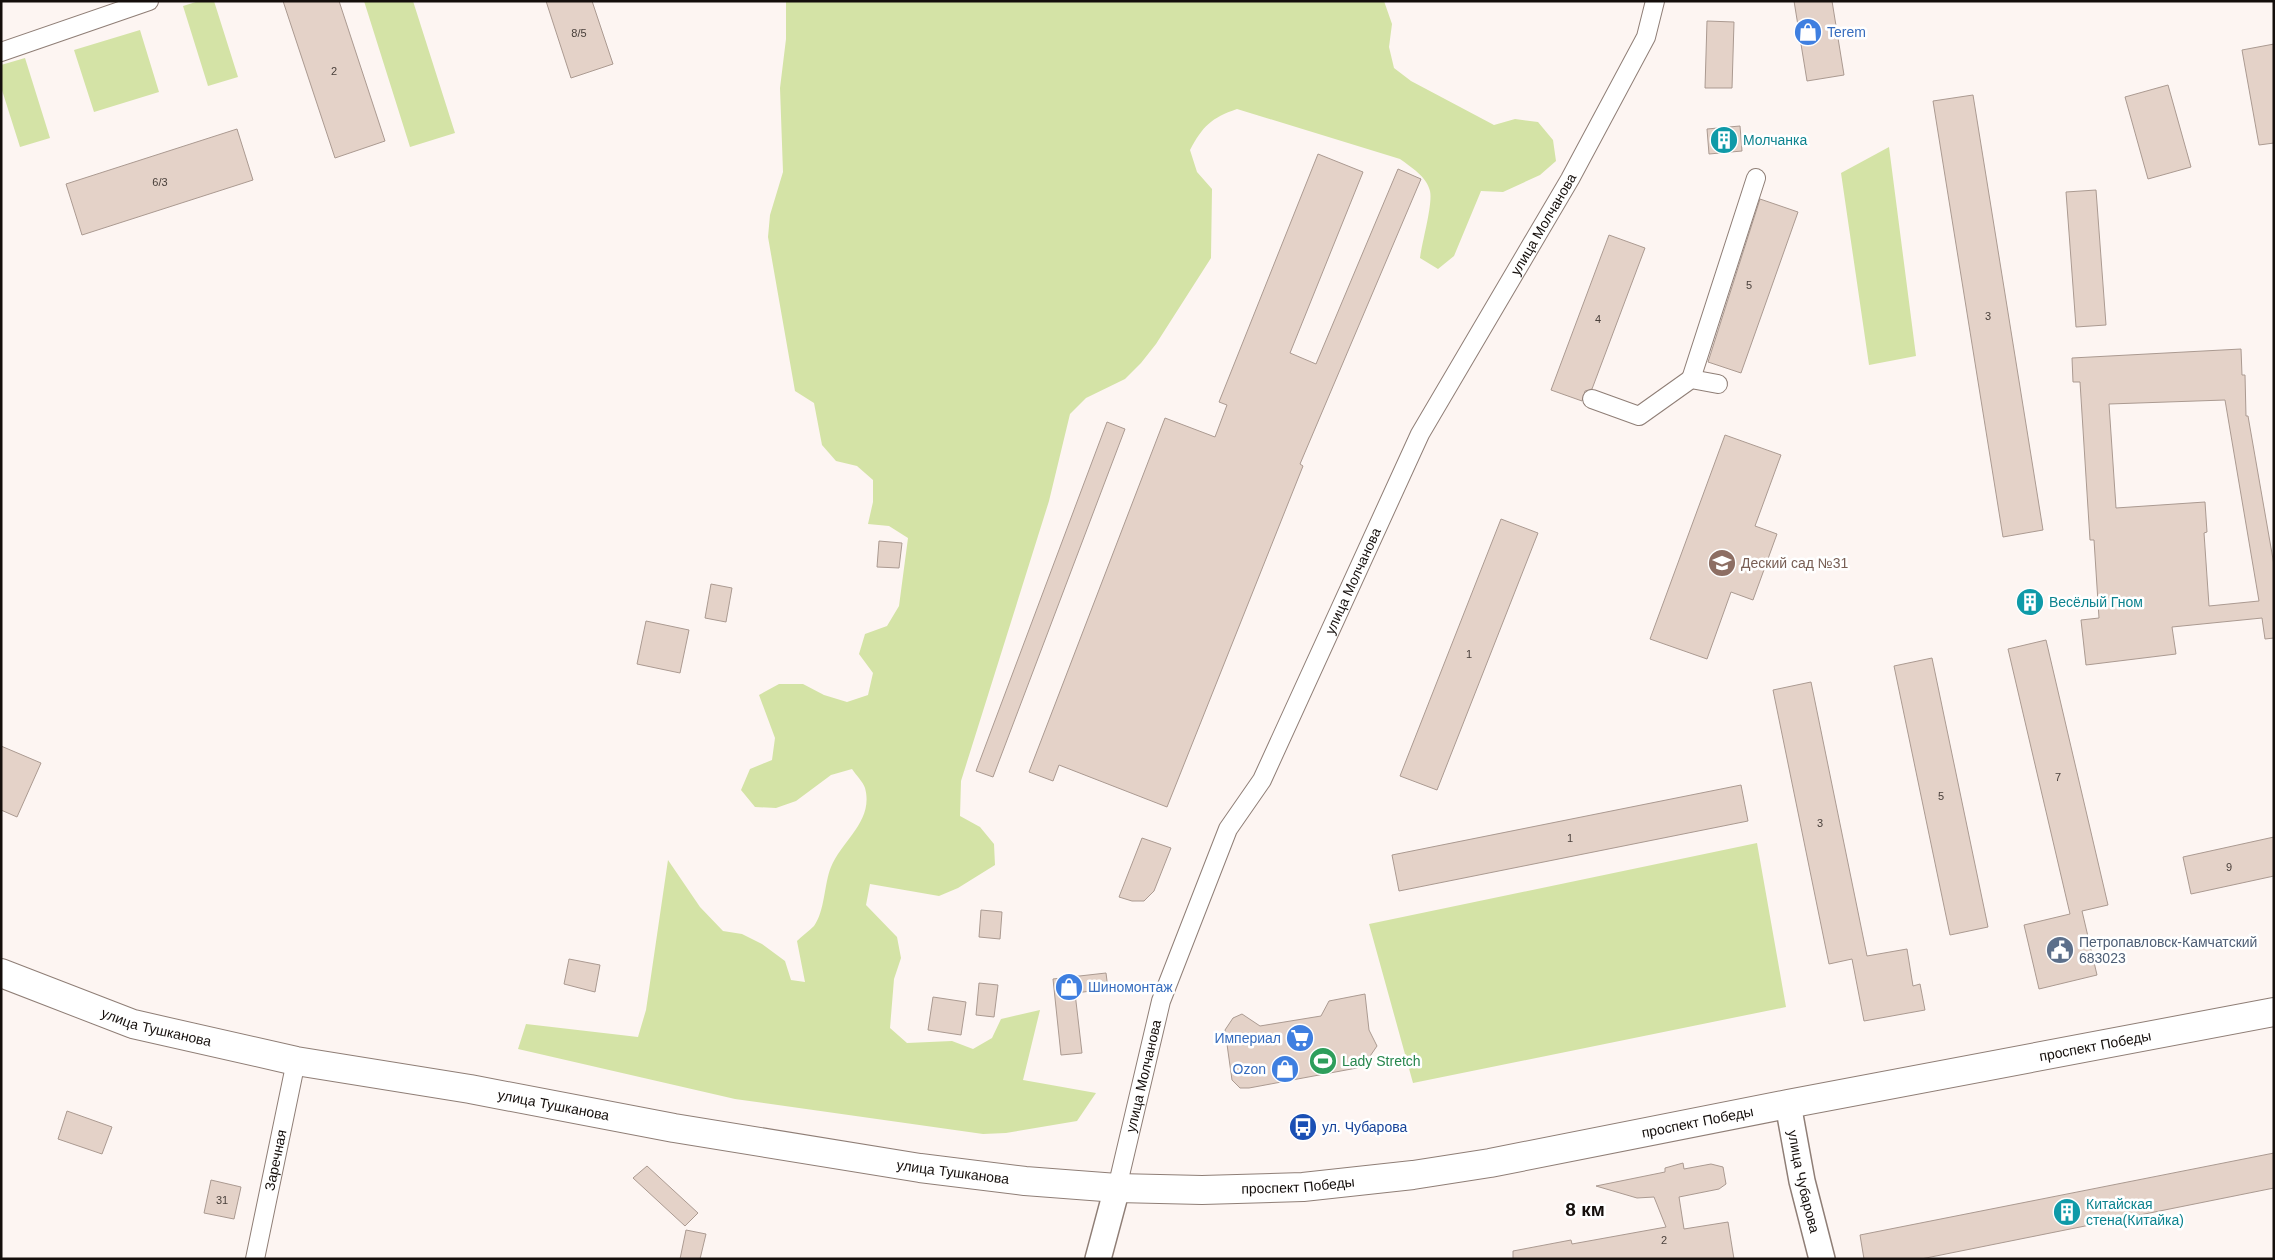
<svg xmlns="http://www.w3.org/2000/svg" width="2275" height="1260" font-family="Arial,sans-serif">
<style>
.green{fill:#d4e3a6}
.building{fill:#e4d2c8;stroke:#ab9a91;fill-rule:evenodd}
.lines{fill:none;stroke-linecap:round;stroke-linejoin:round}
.street-casing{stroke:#8f7e76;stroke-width:20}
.secondary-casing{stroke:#8f7e76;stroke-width:28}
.primary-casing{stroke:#8f7e76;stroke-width:30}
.street{stroke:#fff;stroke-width:18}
.secondary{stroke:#fff;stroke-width:25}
.primary{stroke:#fff;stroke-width:28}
.labels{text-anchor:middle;stroke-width:5;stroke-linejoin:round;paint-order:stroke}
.number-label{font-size:11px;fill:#483f3a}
.shop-label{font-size:14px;fill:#366cbe;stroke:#fff;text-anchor:start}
.culture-label{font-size:14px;fill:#0d838f;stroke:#fff;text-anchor:start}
.street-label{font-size:14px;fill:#140e0b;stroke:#fff}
.education-label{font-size:14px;fill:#785e54;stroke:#fff;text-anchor:start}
.service-label{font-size:14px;fill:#4e5e75;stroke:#fff;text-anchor:start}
.leisure-label{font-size:14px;fill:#27864d;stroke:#fff;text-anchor:start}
.transit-label{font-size:14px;fill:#164399;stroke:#fff;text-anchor:start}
.district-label{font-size:19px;font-weight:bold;fill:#140e0b;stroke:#fff}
</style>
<rect width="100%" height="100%" fill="#fdf5f2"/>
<!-- green -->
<path class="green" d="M199,1h15l24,76 -30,9 -25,-80z
M364,1h49l42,132 -45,14z
M786,1h598l8,23 -3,23 5,21 17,13 83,44 21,-6 23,3 15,18 3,21 -16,14 -37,17 -22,-1 -27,65 -16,13 -18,-11c2,-16 13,-54 10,-67 -3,-14 -19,-24 -30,-32l-163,-50c-26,9 -34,17 -47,41l7,22 15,17 -1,69 -55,86 -15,19 -16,16 -39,19 -16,16 -21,87 -88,280 -1,35 20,11 14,17 1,21 -37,23 -19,8 -69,-12 -4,21 31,32 4,21 -7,21 -4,49 17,15 45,-2 21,8 19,-11 9,-19 39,-9 -17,70 73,13 -19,28 -71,12 -23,1 -248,-35 -217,-50 8,-25 112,13 8,-27 22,-150 32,47 23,24 19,3 20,10 23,17 6,19 14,2 -8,-41c5,-5 12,-10 17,-15 11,-15 10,-42 17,-59 11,-27 43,-46 34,-79 -2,-6 -9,-13 -13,-19l-21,6 -35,26 -20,7 -21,-1 -14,-17 9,-21 22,-9 3,-22 -16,-43 20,-11h24l21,11 23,7 21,-7 5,-22 -14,-19 6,-20 22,-8 12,-20 9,-68 -19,-12 -21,-2 5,-22v-22l-16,-14 -21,-5 -14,-16 -8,-42 -19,-12 -27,-154 2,-22 13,-43 -3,-84 6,-49z
M140,30l19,62 -65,20 -20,-62z
M25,58l25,80 -30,9 -19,-60v-22z
M1889,147l27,209 -47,9 -28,-192z
M1757,843l29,164 -373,76 -44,-159z"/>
<!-- building -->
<path class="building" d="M283,1h56l46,140 -50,17z
M546,1h46l21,63 -42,14z
M1794,1h38l12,74 -37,6z
M1707,21l27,1 -2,66h-27z
M2274,44v99l-15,2 -17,-95z
M2168,85l23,82 -43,12 -23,-82z
M1973,95l70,435 -40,7 -70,-436z
M1740,126l2,25 -33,3 -2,-25z
M237,129l16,51 -171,55 -16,-51z
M1318,154l45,18 -73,181 26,11 82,-195 23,10 -121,285 3,2 -136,341 -108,-42 -6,16 -24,-9 136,-354 50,19 12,-32 -8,-3z
M2096,190l10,135 -30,2 -10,-135z
M1760,199l38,13 -57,161 -33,-11z
M1609,235l36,13 -53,141 -7,2 -3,10 -31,-11z
M2241,349l1,26h3l1,41h2l26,149v73l-9,1 -3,-21 -90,9 4,27 -90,11 -5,-45 18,-2 -5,-78h-4l-10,-158h-7l-1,-24zM2225,400l34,201 -50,5 -5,-73 3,-1 -2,-30 -89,6 -7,-104z
M1107,422l18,7 -132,348 -17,-6z
M1725,435l56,20 -26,71 22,8 -24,66 -22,-8 -24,67 -57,-20z
M1501,519l37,14 -101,257 -37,-14z
M879,541l23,2 -3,25 -22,-1z
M711,584l21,4 -6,34 -21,-4z
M646,621l43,9 -9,43 -43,-9z
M2046,640l62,265 -26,6 15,64 -58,14 -15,-64 46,-11 -62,-265z
M1932,658l56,269 -38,8 -56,-269z
M1811,682l56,274 40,-7 6,37 7,-2 5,26 -61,11 -12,-62 -23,5 -56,-274z
M1,746l40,17 -24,54 -16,-7z
M1741,785l7,36 -349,70 -7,-36z
M2274,837v39l-83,18 -8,-37z
M1142,838l29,10 -17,43 -10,10h-12l-13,-4z
M981,910l21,2 -2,27 -21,-2z
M569,959l31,6 -5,27 -31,-8z
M1106,973l2,16 -33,4 7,60 -21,2 -8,-76z
M979,983l19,2 -4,32 -18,-2z
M1365,994l4,36 8,16 -11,16 -9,6 -108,20h-9l-8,-8 -7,-50 8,-12 9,-4 18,12 61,-10 8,-15z
M933,997l33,5 -5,33 -33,-5z
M67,1111l45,16 -10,27 -44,-15z
M2274,1153v35l-353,71h-57l-4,-24z
M1683,1163l1,6 27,-5 12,3 3,17 -7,5 -40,8 5,32 44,-7 6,37h-221v-8l58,-11 1,4 94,-17 -12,-30 -17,1 -41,-12 69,-14v-4z
M647,1166l51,47 -13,13 -52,-48z
M211,1180l30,7 -7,32 -30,-6z
M686,1230l20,4 -6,25h-20z"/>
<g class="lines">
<defs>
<g id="street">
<path d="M1,52l148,-51"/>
<path d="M1691,379l65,-201"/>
<path d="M1592,399l47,17 52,-37 27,5"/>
<path id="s1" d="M1117,1188l44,-187 67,-172 34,-49 158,-346 150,-255 76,-142 9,-36"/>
<path id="s2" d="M255,1259l41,-198"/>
</g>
<g id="secondary">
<path id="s3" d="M1788,1104l14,77 20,78"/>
<path d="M1098,1259l19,-71"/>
</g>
<g id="primary">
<path id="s4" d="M1,973l132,51 163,37 174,28 204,39 246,40 105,13 92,7 85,2 101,-3 110,-12 77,-12 298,-59 486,-92"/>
</g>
</defs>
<!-- street casing -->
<use href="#street" class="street-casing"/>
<!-- secondary casing -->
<use href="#secondary" class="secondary-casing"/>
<!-- primary casing -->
<use href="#primary" class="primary-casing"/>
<!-- street -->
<use href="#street" class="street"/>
<!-- secondary -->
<use href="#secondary" class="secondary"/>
<!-- primary -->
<use href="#primary" class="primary"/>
</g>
<!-- icons -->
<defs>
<symbol id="shop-disc" viewBox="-11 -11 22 22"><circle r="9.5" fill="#3f7fe0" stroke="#fff"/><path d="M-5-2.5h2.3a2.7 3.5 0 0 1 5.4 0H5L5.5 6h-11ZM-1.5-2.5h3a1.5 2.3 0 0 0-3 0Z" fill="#fff"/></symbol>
<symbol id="building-disc" viewBox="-11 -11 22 22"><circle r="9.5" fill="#0f9aa8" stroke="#fff"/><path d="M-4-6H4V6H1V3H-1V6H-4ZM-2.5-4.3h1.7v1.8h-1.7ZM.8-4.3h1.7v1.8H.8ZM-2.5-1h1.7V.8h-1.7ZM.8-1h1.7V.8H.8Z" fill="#fff"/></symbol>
<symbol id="school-disc" viewBox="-11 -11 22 22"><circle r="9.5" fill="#8d6e63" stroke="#fff"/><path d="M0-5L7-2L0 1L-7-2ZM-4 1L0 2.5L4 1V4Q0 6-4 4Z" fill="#fff"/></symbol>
<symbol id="civic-disc" viewBox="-11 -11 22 22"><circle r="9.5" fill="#5c6f8a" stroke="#fff"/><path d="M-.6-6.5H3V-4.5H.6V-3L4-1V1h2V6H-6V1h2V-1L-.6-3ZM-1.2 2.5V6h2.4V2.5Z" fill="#fff"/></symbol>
<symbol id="supermarket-disc" viewBox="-11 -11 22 22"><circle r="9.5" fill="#3f7fe0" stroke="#fff"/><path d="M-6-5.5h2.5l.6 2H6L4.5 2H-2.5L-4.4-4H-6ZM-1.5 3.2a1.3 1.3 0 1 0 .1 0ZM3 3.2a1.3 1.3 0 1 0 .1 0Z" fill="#fff"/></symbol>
<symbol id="stadium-disc" viewBox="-11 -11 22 22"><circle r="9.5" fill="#2e9e5b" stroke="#fff"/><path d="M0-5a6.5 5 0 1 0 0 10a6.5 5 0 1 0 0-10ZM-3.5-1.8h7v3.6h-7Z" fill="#fff"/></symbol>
<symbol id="bus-disc" viewBox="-11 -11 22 22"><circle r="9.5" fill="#1a4fb4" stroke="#fff"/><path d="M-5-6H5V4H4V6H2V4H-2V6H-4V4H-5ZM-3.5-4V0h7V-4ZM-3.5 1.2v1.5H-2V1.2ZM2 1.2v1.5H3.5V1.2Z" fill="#fff"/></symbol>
</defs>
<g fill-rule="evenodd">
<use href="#shop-disc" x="1792" y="16" width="32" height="32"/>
<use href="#building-disc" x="1708" y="124" width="32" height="32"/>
<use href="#school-disc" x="1706" y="547" width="32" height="32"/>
<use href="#building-disc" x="2014" y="586" width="32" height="32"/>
<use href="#civic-disc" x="2044" y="934" width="32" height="32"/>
<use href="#shop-disc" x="1053" y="971" width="32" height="32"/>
<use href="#supermarket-disc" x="1284" y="1022" width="32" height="32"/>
<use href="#stadium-disc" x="1307" y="1045" width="32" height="32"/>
<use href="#shop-disc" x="1269" y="1053" width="32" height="32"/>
<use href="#bus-disc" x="1287" y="1111" width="32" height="32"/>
<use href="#building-disc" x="2051" y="1196" width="32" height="32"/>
</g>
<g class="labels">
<!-- number labels -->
<g class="number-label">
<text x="579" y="37">8/5</text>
<text x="334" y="75">2</text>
<text x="160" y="186">6/3</text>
<text x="1749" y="289">5</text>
<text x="1988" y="320">3</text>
<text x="1598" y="323">4</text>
<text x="1469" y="658">1</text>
<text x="2058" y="781">7</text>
<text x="1941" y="800">5</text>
<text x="1820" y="827">3</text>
<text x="1570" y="842">1</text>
<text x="2229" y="871">9</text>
<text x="222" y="1204">31</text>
<text x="1664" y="1244">2</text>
</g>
<!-- shop labels -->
<g class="shop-label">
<text x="1827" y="37">Terem</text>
<text x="1088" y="992">Шиномонтаж</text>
<text x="1281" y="1043" text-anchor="end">Империал</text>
<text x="1266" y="1074" text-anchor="end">Ozon</text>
</g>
<!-- culture labels -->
<g class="culture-label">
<text x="1743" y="145">Молчанка</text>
<text x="2049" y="607">Весёлый Гном</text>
<text x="2086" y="1209">Китайская<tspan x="2086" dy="16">стена(Китайка)</tspan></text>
</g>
<!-- street labels -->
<g class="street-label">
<text dy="5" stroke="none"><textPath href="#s1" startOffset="1060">улица Молчанова</textPath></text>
<text dy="5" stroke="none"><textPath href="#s1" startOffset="655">улица Молчанова</textPath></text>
<text dy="5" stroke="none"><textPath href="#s4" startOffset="165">улица Тушканова</textPath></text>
<text dy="5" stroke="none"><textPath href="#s4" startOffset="2131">проспект Победы</textPath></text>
<text dy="5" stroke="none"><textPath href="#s1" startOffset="115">улица Молчанова</textPath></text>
<text dy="5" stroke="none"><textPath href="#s4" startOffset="570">улица Тушканова</textPath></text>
<text dy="5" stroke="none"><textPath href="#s4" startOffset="1726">проспект Победы</textPath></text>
<text dy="5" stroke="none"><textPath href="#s2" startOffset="101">Заречная</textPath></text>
<text dy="5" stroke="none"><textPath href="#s4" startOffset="975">улица Тушканова</textPath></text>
<text dy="5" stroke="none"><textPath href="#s3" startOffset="79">улица Чубарова</textPath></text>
<text dy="5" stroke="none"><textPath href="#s4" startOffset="1321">проспект Победы</textPath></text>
</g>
<!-- education labels -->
<g class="education-label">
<text x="1741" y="568">Деский сад №31</text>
</g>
<!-- service labels -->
<g class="service-label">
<text x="2079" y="947">Петропавловск-Камчатский<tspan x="2079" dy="16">683023</tspan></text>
</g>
<!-- leisure labels -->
<g class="leisure-label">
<text x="1342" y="1066">Lady Stretch</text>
</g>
<!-- transit labels -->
<g class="transit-label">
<text x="1322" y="1132">ул. Чубарова</text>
</g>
<!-- district labels -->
<g class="district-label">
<text x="1585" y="1216">8 км</text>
</g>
</g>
<!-- border -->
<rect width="2275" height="1260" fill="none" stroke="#140e0b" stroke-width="5"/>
</svg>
